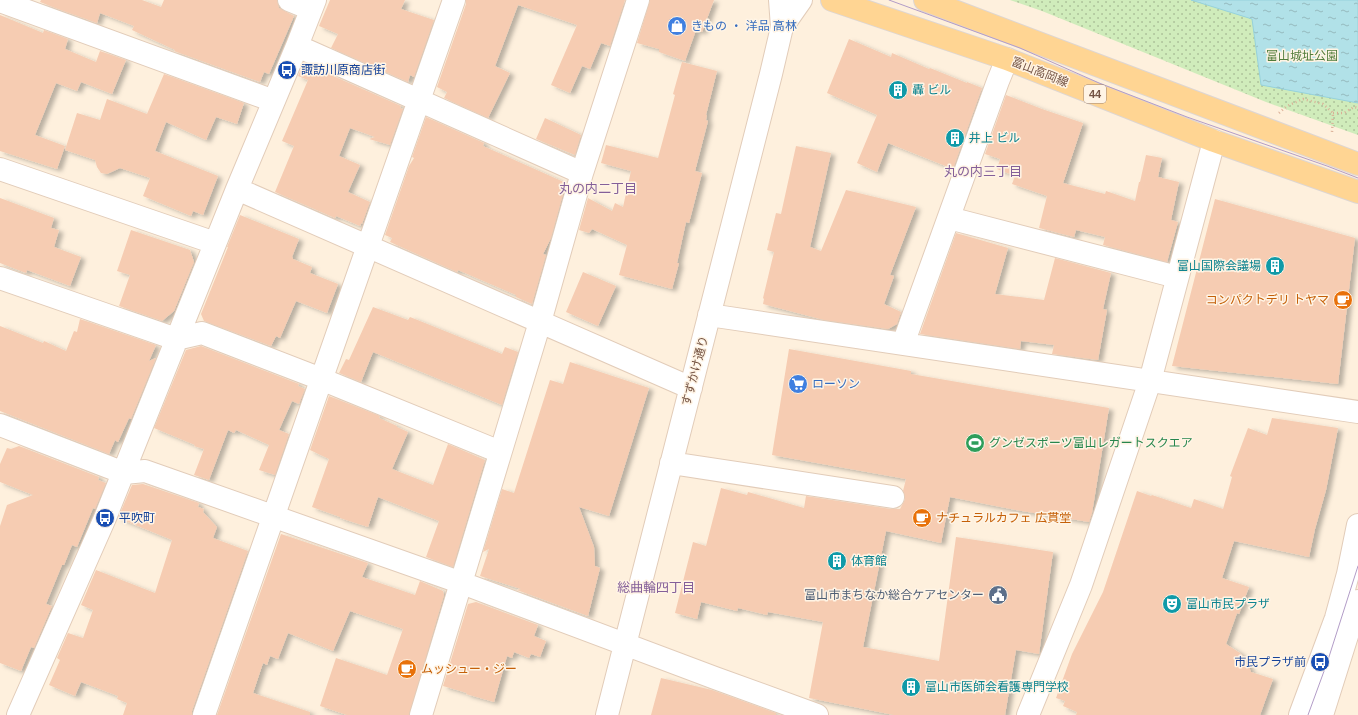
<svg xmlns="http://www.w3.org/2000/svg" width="1358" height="715" font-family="Helvetica,'Noto Sans JP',sans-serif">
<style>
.grass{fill:url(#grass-dots)}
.water{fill:url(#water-ripples);stroke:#96d2db}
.building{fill:#f6ccb2;filter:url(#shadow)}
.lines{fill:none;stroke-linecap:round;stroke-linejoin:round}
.minor-casing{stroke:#e2ccb9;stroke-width:24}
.major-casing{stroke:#ded6d2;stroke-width:24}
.path{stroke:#daaf96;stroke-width:2.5;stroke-dasharray:1 3;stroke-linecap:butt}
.minor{stroke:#fff;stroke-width:22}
.major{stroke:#ffd593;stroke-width:22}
.tram{stroke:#b29cc7;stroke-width:1}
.labels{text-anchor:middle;stroke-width:3;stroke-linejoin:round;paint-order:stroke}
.shield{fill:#fff4e5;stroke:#9e8474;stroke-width:1}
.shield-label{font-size:11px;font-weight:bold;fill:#755444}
.shop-label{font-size:12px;fill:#366cbe;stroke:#fff4e5;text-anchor:start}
.park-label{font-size:12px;fill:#507c3b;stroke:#fff4e5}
.transit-label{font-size:12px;fill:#164399;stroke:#fff4e5;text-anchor:start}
.street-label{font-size:12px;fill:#755444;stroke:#fff4e5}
.culture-label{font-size:12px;fill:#0d838f;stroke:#fff4e5;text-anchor:start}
.food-label{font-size:12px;fill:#c56008;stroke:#fff4e5;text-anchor:start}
.leisure-label{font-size:12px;fill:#27864d;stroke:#fff4e5;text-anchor:start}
.service-label{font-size:12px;fill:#4e5e75;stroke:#fff4e5;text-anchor:end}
.neighbourhood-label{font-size:13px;fill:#845f99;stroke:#fff4e5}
</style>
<defs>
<pattern id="grass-dots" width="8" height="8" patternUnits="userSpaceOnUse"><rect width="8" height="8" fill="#d0ecbb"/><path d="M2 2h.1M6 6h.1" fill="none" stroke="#adc29a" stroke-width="1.8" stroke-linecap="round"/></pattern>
<pattern id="water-ripples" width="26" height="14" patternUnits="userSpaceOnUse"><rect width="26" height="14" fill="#b1e1e8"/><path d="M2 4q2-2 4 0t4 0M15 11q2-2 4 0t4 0" fill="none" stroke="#95b9be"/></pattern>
<filter id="shadow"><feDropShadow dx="4.5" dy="2.5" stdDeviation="2" flood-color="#0004"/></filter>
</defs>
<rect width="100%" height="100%" fill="#fef0dd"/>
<!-- grass -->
<path class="grass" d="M1010,0h348v135l-92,-33 -224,-91z"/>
<!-- water -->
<path class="water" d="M1191,0h167v103l-97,-18 -9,-66z"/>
<!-- building -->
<path class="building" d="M41,0h101l19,7 3,-7h113l2,8 15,8 -25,58 -5,-2 -4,10 -86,-31 1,-1 -43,-20 2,-4 -34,-13 -3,10 -39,-14 -18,-7z
M330,0h75l-4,9 33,11 -20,57 -4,-2 -2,7 -77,-34 7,-14 -19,-8z
M466,0h159l-15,46 -9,-3 -11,26 -8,-3 -12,27 -19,-8 26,-60 -59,-20 -23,61 15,7 -22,45 -44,-20 3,-6 -10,-5 29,-83z
M650,0h64l-12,32 -6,-2 -11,31 -26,-9v-3l-22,-6z
M0,15l43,18 1,-3 24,9 -3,10 31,13 4,-11 26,9 -14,34 -31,-12 -4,9 -21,-8 -21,52 30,11 -8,23 -57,-18z
M849,39l42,18 1,-4 37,16 1,-1 37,15v-1l15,6 -29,81 -65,-26 -11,29 -20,-9 20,-48 -50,-22z
M682,62l35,9 -11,44h1l-1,5 2,1 -13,50 7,2 -13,50 -3,-1 -9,41h2l-7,26 -53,-14 8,-30 -35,-16 -3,4 -10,-3 9,-32 24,13 3,-8 8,4 8,-36 -30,-8 5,-18 52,13 17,-63 -2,-1z
M306,64l95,42 -1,2 3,1 -13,36 -21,-6 6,-2 -25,-9 -11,28 21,9 -12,27 22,10 -8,22 -1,-1 -1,3 -24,-10 -1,2 -60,-26 19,-46 -12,-5 26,-61 -10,-4 5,-11z
M164,74l80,29 -7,21 -21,-7 -10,23 -40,-18 -11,29 63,25 -15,39 -10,-4 -2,5 -48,-20 7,-18 -30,-10 -13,6 -6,-1 -4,-6 -2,-7 -30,-10 12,-37 23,7 7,-21 40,15z
M1006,95l36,14 41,14 -20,60 42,11 1,-3 29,10 4,-19h1l6,-27 16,3 -4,19 21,5 -8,38 7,2 -11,40 -64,-17 2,-8 -29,-7 -2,7 -35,-9 8,-32 -35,-12 3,-8 -18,-7 3,-10 -15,-5z
M426,117l58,26 -1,3 83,37 -15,55 -8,16 3,1 -14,49 -16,-7v-2l-58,-25 -1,2 -67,-30 2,-4 -7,-3 24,-69 5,-8 -2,-1z
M545,118l36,17 -6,20 -39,-16z
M796,146l35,7 -21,94 11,4 25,-61 70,17 -26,68 4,1 -10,28 17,8 -4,12 -9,5 -64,-9 -61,-16 1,-5 -1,-1 11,-46 -7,-2 9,-37 5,1z
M0,198l54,20 -3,10 8,2 -5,17 27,10 -11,29 -43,-16 -1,3 -26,-10z
M1215,199l140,39 -17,146 -166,-18z
M240,215l59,24 -7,18 1,1v1l19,8 -2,6 28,11 -11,29 -31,-12 -16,37 -4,-2 -5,10 -67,-25 -3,-7 27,-67h-1z
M131,230l59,20 4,12 -20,49 -12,10 -43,-15 11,-31 -13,-4z
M956,233l52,15 -13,46 49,6 11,-42 56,15 -8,36 4,1 -9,50 -46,-6 2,-9 -33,-4 -1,8 -100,-15z
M583,272l33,14 -18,40 -32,-14z
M373,307l35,13 2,-3 92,37 3,-7 13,5 -16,53 -129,-53 -12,30 -22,-9 7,-14 3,1z
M80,319l76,26 -7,16 7,-3 -25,61 -2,-1 -11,24 -3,-2 -6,14 -109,-43v-85l43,17 1,-2 22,10 8,-20 3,1z
M201,346l98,38 -1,2 7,3 -6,15 -7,-3 -13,29 10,4 -14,41 -16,-5 10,-25 -33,-15 -2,3 -6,-3 -19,50 -15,-5 10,-26 -10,-3 1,-1 -41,-17 32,-78z
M789,349l122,22v3l198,34 -17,105 -3,9 -73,-12 -66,-13 -9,46 -55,-12 -23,116 76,14 17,-124 97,15 -14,102 -23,-4 -11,65h-111l-85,-17 14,-76 -55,-10 -1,3 -29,-7 -1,3 -36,-9 -4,17 -22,-6 18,-71 13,4 15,-58 26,7 1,-3 56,16 2,-12 85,13h9l5,-10 -2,-8 3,-12 -134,-24z
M570,362l79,26 -40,128 -30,-9 15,40 1,19 5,2 -12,48 -71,-26 4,-1 -41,-13 9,-27 -6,3 19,-63 12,4 36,-113 13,4z
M329,396l51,20 -1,2 18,8v1l11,5 -16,37 41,16 15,-41 37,16 -32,107 -27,-10 13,-36 -61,-24 -10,30 -28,-9v-1l-28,-10 17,-48 -19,-9z
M1272,418l66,10 -12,62 -11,39 -6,28 -75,-16 -12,37 27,9 -10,27 -2,-1 -11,31 14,9 6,7 5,12 22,7 -13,36h-184l1,-3 -14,-6 2,-5 -9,-3 16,-44 31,-62 34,-101 14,5 1,-1 39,13 3,-9 29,10 9,-32 -2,-1 18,-48 19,7z
M19,446l80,31 -1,3 8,3 -11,26 -2,-1 -16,39 -5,-2 -8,20h-2l-16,39 6,2 -18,42 -3,-1 -10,24 -21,-8v-137l7,-21 26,-10 -33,-13v-18l7,-16 4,1z
M143,484l56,19 -1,4 6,2 -1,3 14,15 -4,11 35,13 -56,160v4h-69l4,-12 -10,-4 1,-3 -37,-14 -6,14 -26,-11 11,-25 -3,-2 11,-25 15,5 10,-28 -12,-5 15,-35 59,23 17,-53 -54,-22 14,-33z
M281,534l87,29 -6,14 53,18 5,-14 23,10 1,4 -35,120h-62l-27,-9 16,-48 51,17 16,-46 -53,-18 -17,40 -45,-18 -10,26 -8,-3 -3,9 -4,-2 -10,30 57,19v3h-93z
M476,602l62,23 -4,11 12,5 -6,16 -9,-3 -2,4 -15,-6 -2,6 -5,-2 -13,46 -28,-8 1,-1 -24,-7 25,-82z
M661,678l51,12 64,23v2h-125z"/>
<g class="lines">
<defs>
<path id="minor" d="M289,0l22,9
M0,1l274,100
M782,27l19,-27
M297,46l285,127
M0,169l215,74
M237,189l454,199
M949,218l228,59
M0,278l176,61 26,-6 119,46 179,73
M709,315l649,97
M903,344l95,-263 9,-22
M0,425l124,48 21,-2 317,112 253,95 102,37
M671,463l222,34
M18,715l87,-197 132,-329 60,-143 18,-46
M204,715l250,-715
M421,715l119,-393 42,-149 56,-173
M607,715l164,-641 11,-47 -2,-27
M1028,715l53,-130 69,-204 64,-240
M1300,715l36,-97 12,-44 10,-49
M1322,715l36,-114"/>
<path id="major" d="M832,0l175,59 207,82 144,51
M925,0l433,164"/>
</defs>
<!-- minor casing -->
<use href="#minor" class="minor-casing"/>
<!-- major casing -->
<use href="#major" class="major-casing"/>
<!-- path -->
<path class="path" d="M1279,113l8,-7 16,-7 20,5 10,9 -1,19
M1333,113h11l10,-6 4,1"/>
<!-- minor -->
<use href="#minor" class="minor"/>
<!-- major -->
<use href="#major" class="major"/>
<!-- tram -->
<path class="tram" d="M889,0l131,48 79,35 88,34 140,49 31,12
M1308,715l19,-52 31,-97"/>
</g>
<!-- icons -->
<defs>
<symbol id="shop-disc" viewBox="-11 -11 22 22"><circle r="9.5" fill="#3f7fe0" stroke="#fff4e5"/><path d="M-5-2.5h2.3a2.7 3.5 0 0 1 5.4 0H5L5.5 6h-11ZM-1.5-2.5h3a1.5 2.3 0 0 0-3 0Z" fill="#fff"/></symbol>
<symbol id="bus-disc" viewBox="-11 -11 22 22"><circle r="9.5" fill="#1a4fb4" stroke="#fff4e5"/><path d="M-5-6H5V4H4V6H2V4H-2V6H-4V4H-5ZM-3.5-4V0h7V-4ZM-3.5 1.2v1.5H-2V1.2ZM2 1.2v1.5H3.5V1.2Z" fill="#fff"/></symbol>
<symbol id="building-disc" viewBox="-11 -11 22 22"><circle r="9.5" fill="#0f9aa8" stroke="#fff4e5"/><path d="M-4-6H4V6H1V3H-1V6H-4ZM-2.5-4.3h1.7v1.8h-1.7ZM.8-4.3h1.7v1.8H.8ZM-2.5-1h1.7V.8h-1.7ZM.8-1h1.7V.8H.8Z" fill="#fff"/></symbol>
<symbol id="cafe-disc" viewBox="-11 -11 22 22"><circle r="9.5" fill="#e8710a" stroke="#fff4e5"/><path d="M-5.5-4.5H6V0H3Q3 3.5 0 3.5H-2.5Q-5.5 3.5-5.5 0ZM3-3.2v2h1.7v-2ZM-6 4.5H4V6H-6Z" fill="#fff"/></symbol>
<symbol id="supermarket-disc" viewBox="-11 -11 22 22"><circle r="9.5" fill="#3f7fe0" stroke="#fff4e5"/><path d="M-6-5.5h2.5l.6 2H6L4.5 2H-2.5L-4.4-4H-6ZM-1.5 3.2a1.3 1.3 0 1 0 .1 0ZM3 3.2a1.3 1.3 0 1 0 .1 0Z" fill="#fff"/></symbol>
<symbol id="stadium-disc" viewBox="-11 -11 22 22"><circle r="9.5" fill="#2e9e5b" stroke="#fff4e5"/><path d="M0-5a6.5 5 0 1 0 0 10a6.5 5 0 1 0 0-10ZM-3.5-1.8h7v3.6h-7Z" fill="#fff"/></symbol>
<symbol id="civic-disc" viewBox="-11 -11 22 22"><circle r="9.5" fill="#5c6f8a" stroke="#fff4e5"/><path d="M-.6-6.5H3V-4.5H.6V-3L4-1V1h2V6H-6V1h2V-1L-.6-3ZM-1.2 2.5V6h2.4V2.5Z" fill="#fff"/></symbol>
<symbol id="theatre-disc" viewBox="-11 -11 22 22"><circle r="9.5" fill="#0f9aa8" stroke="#fff4e5"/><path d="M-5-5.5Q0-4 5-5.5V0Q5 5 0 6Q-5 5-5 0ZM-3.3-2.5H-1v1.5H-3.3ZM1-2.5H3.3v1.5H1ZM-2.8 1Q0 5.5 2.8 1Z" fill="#fff"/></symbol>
</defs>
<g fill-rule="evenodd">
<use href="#shop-disc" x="666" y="15" width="22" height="22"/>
<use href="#bus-disc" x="276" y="59" width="22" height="22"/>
<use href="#building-disc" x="887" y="79" width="22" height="22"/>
<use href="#building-disc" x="944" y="127" width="22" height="22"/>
<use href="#building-disc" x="1264" y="255" width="22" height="22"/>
<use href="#cafe-disc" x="1332" y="289" width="22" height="22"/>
<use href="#supermarket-disc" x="787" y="373" width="22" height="22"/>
<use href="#stadium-disc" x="964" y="432" width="22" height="22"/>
<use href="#bus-disc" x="94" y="507" width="22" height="22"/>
<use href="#cafe-disc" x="911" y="507" width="22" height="22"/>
<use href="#building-disc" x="826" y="550" width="22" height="22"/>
<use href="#civic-disc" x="987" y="584" width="22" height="22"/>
<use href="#theatre-disc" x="1161" y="593" width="22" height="22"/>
<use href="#bus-disc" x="1309" y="651" width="22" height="22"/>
<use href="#cafe-disc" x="396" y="658" width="22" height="22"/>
<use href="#building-disc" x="900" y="676" width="22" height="22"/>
</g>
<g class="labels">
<!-- shield labels -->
<rect class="shield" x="1084" y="85" width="22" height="18" rx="3"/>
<g class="shield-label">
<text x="1095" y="98">44</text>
</g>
<!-- shop labels -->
<g class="shop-label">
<text x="691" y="30">きもの ・ 洋品 高林</text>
<text x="812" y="388">ローソン</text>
</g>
<!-- park labels -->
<g class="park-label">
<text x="1302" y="60">富山城址公園</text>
</g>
<!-- transit labels -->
<g class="transit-label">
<text x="301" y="74">諏訪川原商店街</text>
<text x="119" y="522">平吹町</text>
<text x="1306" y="666" text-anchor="end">市民プラザ前</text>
</g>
<!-- street labels -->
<g class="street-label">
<text transform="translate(1040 72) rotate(22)" y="4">富山高岡線</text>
<text transform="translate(695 371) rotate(-75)" y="4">すずかけ通り</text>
</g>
<!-- culture labels -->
<g class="culture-label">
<text x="912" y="94">轟 ビル</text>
<text x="969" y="142">井上 ビル</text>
<text x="1261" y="270" text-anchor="end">富山国際会議場</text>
<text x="851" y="565">体育館</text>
<text x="1186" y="608">富山市民プラザ</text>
<text x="925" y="691">富山市医師会看護専門学校</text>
</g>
<!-- food labels -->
<g class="food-label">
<text x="1329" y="304" text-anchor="end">コンパクトデリ トヤマ</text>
<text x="936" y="522">ナチュラルカフェ 広貫堂</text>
<text x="421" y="673">ムッシュー・ジー</text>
</g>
<!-- leisure labels -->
<g class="leisure-label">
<text x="989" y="447">グンゼスポーツ富山レガートスクエア</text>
</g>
<!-- service labels -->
<g class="service-label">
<text x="984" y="599">富山市まちなか総合ケアセンター</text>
</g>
<!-- neighbourhood labels -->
<g class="neighbourhood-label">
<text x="983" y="176">丸の内三丁目</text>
<text x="598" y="193">丸の内二丁目</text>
<text x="656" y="592">総曲輪四丁目</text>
</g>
</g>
</svg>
